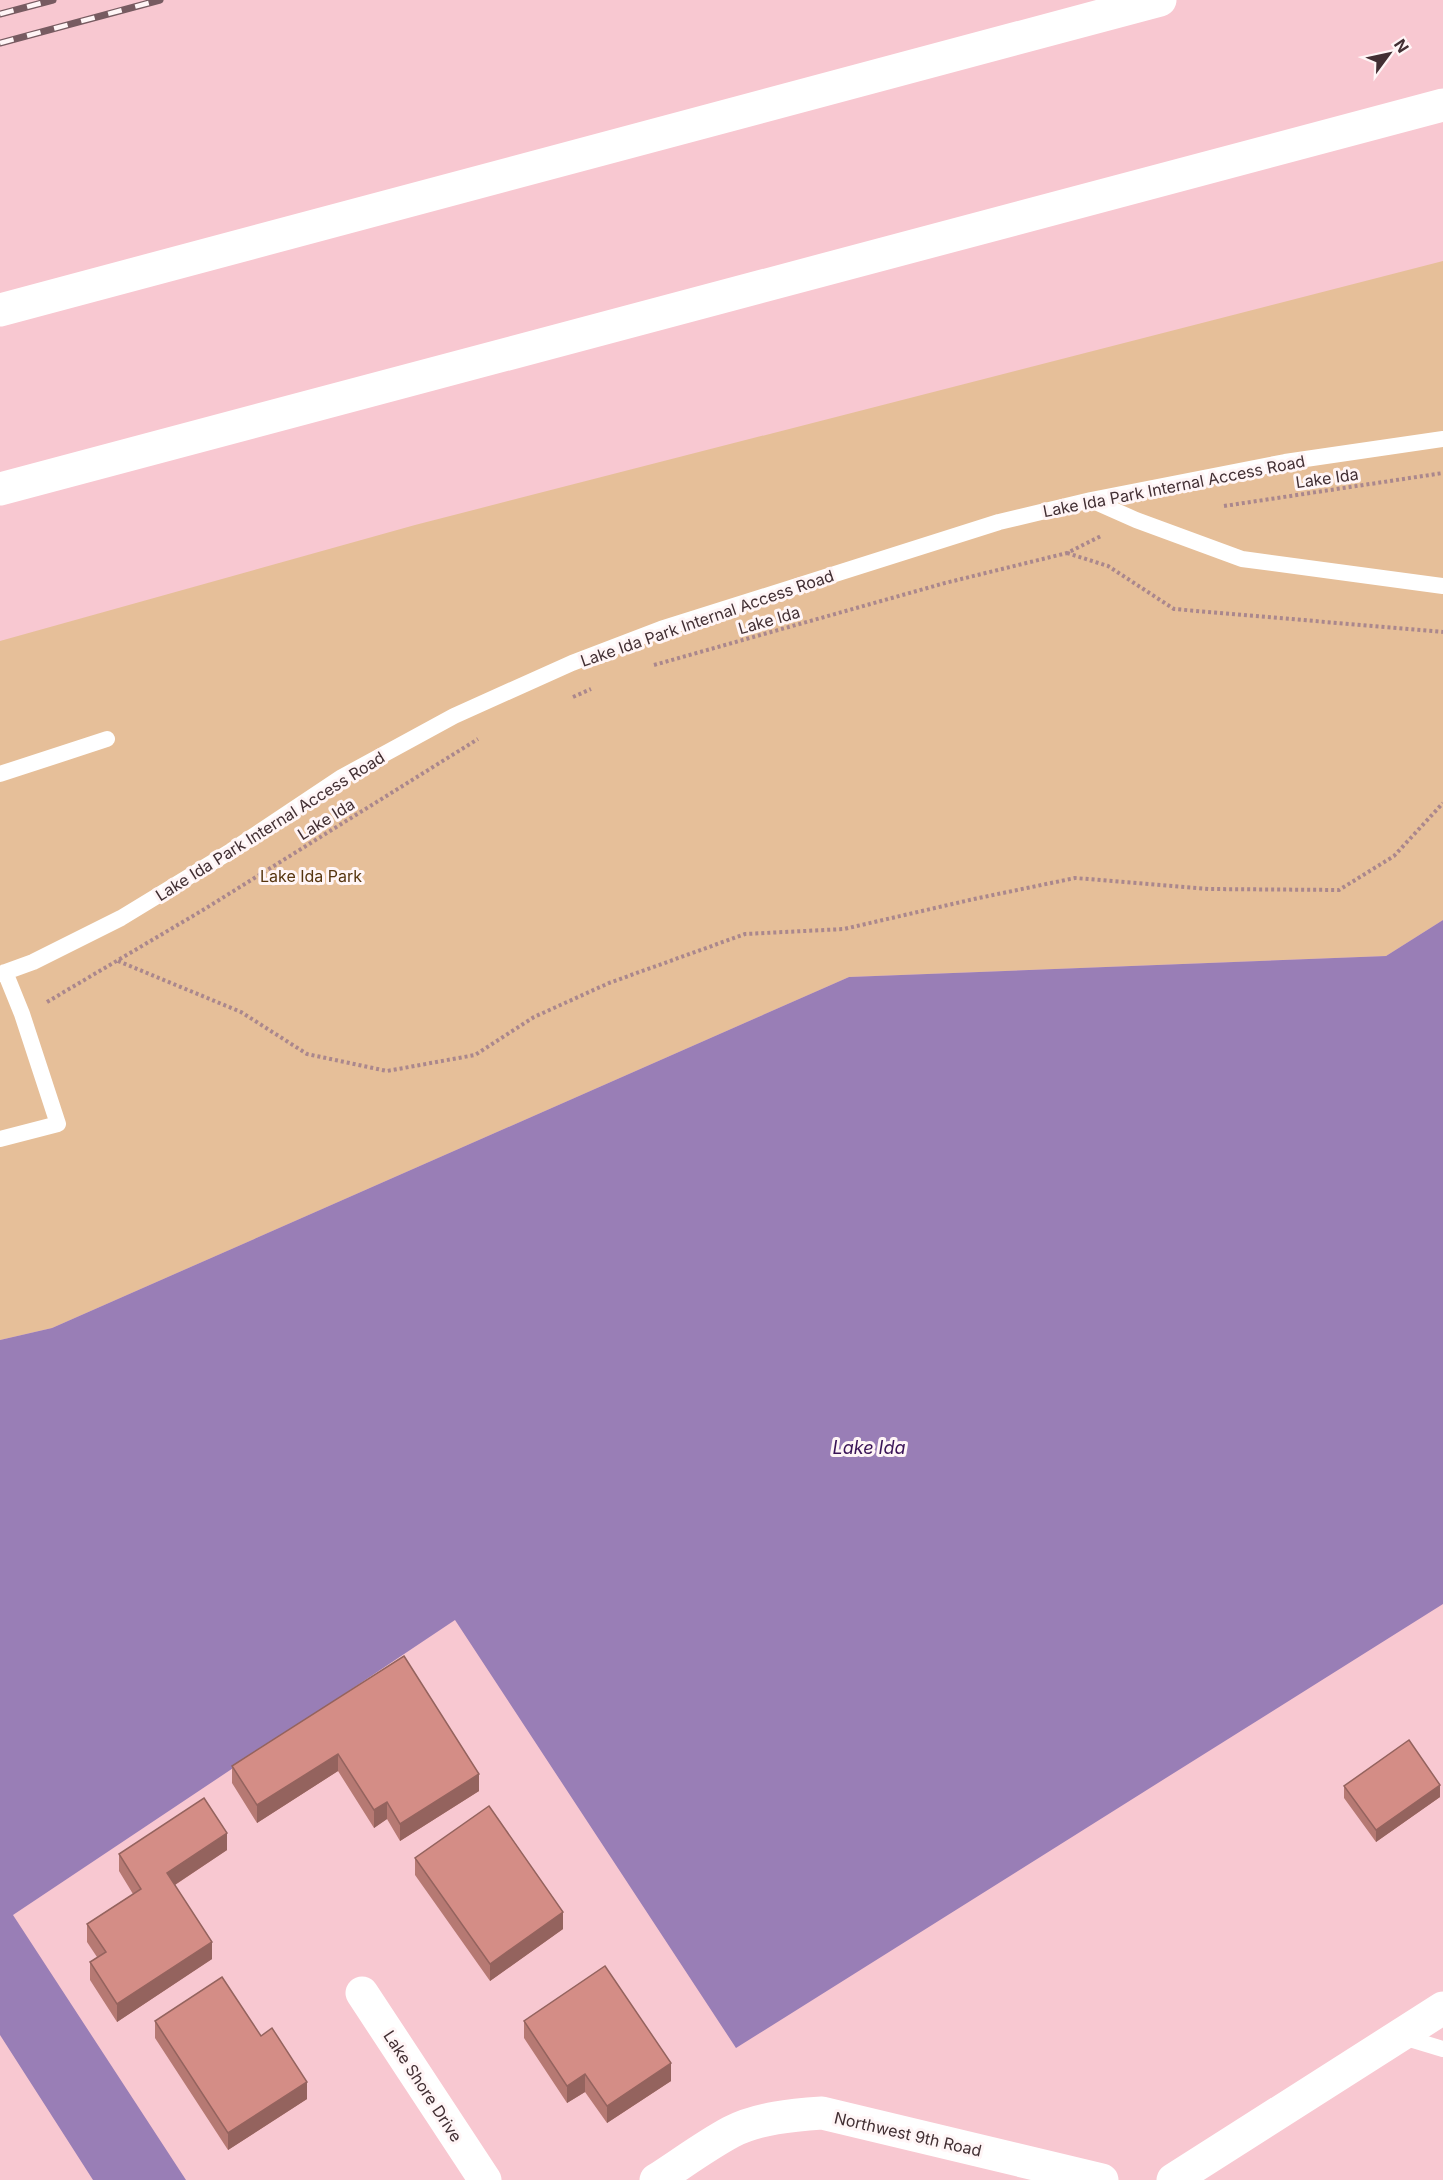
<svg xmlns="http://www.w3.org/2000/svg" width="1443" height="2180" font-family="Inter,sans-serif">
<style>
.green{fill:#e6bf99}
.water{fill:#997eb6}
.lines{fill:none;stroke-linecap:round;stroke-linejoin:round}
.path{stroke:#aa878d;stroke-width:4;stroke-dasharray:3 3;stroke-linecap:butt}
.service{stroke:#fff;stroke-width:16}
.minor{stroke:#fff;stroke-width:33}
.motorway{stroke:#fff;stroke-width:33}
.rail-casing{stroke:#775b61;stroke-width:7}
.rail{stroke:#fff5f6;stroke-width:4.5;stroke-dasharray:14;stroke-linecap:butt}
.wall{fill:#b67973}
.shaded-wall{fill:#94635e}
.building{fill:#d48d86;stroke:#94635e;stroke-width:1.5}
.labels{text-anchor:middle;stroke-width:6;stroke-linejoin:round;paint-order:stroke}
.street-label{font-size:16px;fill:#422f33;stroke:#fff5f6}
.park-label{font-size:16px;fill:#56350e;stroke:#fff5f6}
.water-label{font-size:18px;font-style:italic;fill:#391357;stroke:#fff5f6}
</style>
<rect width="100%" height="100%" fill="#f8c8d1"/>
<!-- green -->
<path class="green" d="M1443,261v659l-57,36 -537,21 -797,351 -52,12v-699l415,-116z"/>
<!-- water -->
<path class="water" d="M1443,920v684l-707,444 -281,-428 -442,295 173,265h-93l-93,-145v-695l52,-12 797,-351 537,-21z"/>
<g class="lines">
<!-- path -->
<path class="path" d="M1224,506l219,-33
M1067,553l41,13 66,43 269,23
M654,665l291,-82 122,-30 34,-17
M573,697l18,-8
M118,961l123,51 66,42 80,17 88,-16 59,-38 75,-34 136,-49 99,-5 130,-30 101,-21 134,11 130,1 55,-34 49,-53
M47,1002l156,-92 275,-171"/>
<!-- service -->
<path class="service" d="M1091,500l45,20 106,39 201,27
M0,774l107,-35
M0,974l33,-12 88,-44 110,-67 111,-74 112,-61 118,-53 89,-34 338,-107 92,-22 194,-38 158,-23
M0,1139l58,-15 -36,-110 -17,-42
M1400,2036l43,13"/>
<!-- minor -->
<path class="minor" d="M362,1993l123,187
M656,2180c25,-16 49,-34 75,-48 27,-14 62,-17 91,-19l280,67
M1173,2180l270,-172"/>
<!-- motorway -->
<path class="motorway" d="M0,310l1160,-310
M0,489l1443,-384"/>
<defs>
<path id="rail" d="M0,14l53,-14
M0,43l160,-43"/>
</defs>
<!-- rail casing -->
<use href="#rail" class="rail-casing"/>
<!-- rail -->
<use href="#rail" class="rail"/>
</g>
<!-- wall -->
<path class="wall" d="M404,1656l75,135 -79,50 -13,-22 -13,9 -36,-57 -81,52 -25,-40v-17z
M1344,1786l96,11 -64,45 -32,-44z
M227,1850l-52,35 37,74 -95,63 -27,-42v-18l7,-5 -10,-15v-18l46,-30 -14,-23v-17z
M415,1858l148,71 -73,52 -75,-106z
M155,2021l106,15 46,63 -79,51 -73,-112z
M524,2021l147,60 -64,42 -22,-31 -18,11 -43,-65z"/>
<!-- shaded-wall -->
<path class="shaded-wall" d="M338,1754v17l-81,52v-18z
M479,1774v17l-79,50v-17z
M1440,1785v12l-64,45v-12z
M387,1802v17l-13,9v-18z
M227,1833v17l-60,40v-17z
M563,1912v17l-73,52v-17z
M212,1942v17l-95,63v-18z
M671,2063v18l-64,42v-17z
M585,2074v18l-18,11v-17z
M307,2082v17l-79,51v-17z"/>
<!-- building -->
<path class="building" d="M404,1656l75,118 -79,50 -13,-22 -13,8 -36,-56 -81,51 -25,-39z
M1409,1740l31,45 -64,45 -32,-44z
M204,1798l23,35 -60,40 45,69 -95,62 -27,-42 16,-10 -19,-28 54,-35 -22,-35z
M489,1806l74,106 -73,52 -75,-106z
M605,1966l66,97 -64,43 -22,-32 -18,12 -43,-65z
M222,1977l39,59 11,-8 35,54 -79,51 -73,-112z"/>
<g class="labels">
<!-- street labels -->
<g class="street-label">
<text transform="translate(1327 478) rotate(-8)" y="6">Lake Ida</text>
<text transform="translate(1174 486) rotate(-11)" y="6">Lake Ida Park Internal Access Road</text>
<text transform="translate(707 618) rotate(-19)" y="6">Lake Ida Park Internal Access Road</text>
<text transform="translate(769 620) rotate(-16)" y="6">Lake Ida</text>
<text transform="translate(326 819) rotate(-32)" y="6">Lake Ida</text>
<text transform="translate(270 826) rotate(-32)" y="6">Lake Ida Park Internal Access Road</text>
<text transform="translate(423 2086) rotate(57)" y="6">Lake Shore Drive</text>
<text transform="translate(908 2134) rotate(13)" y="6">Northwest 9th Road</text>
</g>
<!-- park labels -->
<g class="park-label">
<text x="311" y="882">Lake Ida Park</text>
</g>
<!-- water labels -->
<g class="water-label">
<text x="869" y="1454">Lake Ida</text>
</g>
</g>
<!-- north arrow -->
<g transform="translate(1389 54) rotate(57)" stroke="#fff5f6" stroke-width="4.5" paint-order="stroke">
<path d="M0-4.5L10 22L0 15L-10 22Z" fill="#422f33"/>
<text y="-9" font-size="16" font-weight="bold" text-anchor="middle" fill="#422f33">N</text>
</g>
</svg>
